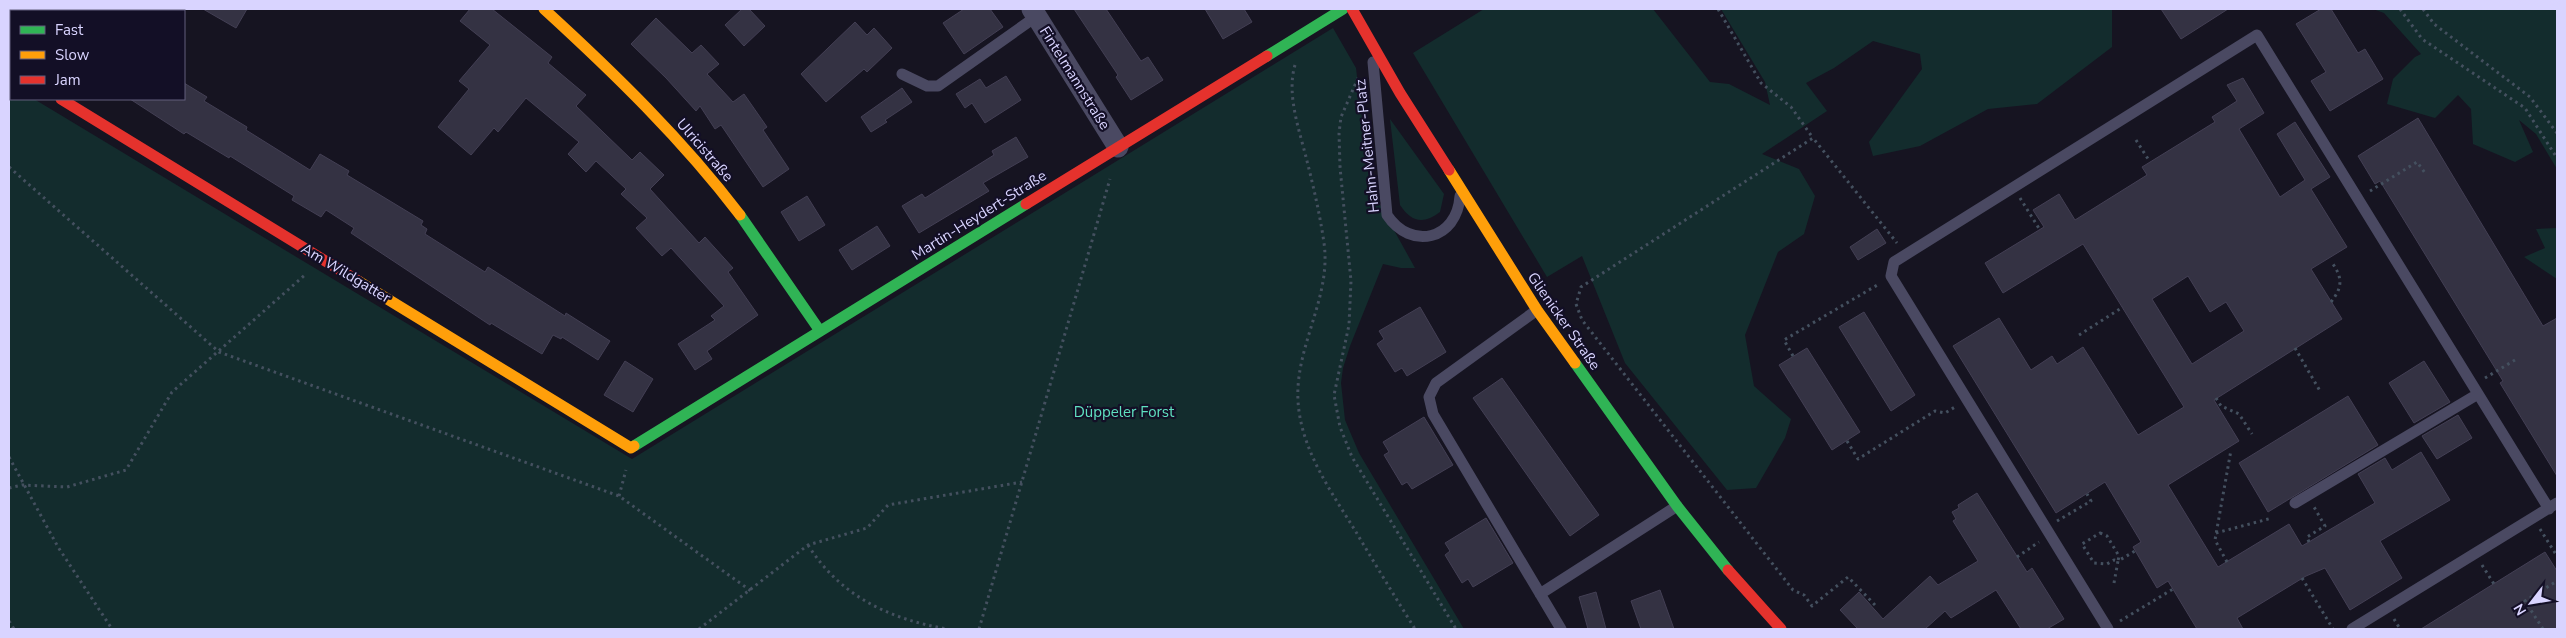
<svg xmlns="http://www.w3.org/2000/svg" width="2566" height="638" font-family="'Nunito Sans',sans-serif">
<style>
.green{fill:#132c2d}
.building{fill:#343243;stroke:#433f54;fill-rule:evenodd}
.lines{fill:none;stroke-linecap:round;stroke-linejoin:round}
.path{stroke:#44505f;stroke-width:3;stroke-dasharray:2.5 4;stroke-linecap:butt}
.lane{stroke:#4a4962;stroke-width:11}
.street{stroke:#4a4962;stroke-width:21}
.fast{stroke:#30b455;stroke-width:11}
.slow{stroke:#ff9f0a;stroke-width:11}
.jam{stroke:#e5322d;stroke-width:11}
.labels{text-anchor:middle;stroke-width:4.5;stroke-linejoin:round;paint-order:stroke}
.street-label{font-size:15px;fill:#d9d4ff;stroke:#130f26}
.park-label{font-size:15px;fill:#5fe0c0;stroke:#130f26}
</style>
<rect width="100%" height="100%" fill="#161421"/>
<!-- green -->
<path class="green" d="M1484,9h169l57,73 19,2 41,21 -5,-23 -44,-73h391v38l-75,57 -49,5 -68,37 -47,10 -4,-14 53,-73 -2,-15 -47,-13 -39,27 -28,15 21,28 -65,43 37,15 16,27 -11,38 -26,18 -33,83 9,51 37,33 -6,19 -29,50 -29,2 -102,-127 -43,-107 -35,21 -134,-224z
M2373,9h184v160l-21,-35 -17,-14 14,32 -18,10 -42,-18 -2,-35 -13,-14 -23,23 -48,-14 6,-25 22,-22 6,-3 -37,-41z
M1333,28l23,40 14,119 45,81h-14l-18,-4 -33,82 -7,22 -2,15 4,37 14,33 105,176h-1455v-546l2,2v14h23l598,360z
M1390,119l54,75 -4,18c-16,12 -28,11 -40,-7z
M2557,228v51l-33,-22 21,-9 -9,-19z"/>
<!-- building -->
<path class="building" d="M203,9h44l-11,19z
M470,9h22l60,48 -4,6 38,32 -10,11 56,54 8,-8 24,23 -14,14 49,54 6,-6 28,31 -5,4 30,43 -51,36 5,8 -17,11 -17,-26 37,-24 -4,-4 13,-10 -53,-58 -9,8 -26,-28 11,-10 -26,-24 5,-5 -30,-28 -10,11 -18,-18 11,-12 -53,-44 -28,34 -4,-4 -23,27 -33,-28 31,-38 -10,-8 31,-36 -30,-24z
M742,9h7l16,17 -21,20 -19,-21z
M964,9h26l13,18 -39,27 -21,-31z
M1074,9h32l35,52 7,-4 15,23 -32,20 -15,-23 2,-2z
M1205,9h39l8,13 -29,17z
M2161,9h67l-47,30z
M2321,9h10l27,44 7,-4 18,30 -53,32 -19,-30 15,-9 -30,-48z
M656,18l36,35 9,-8 18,19 -12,10 26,28 11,-8 23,33 -4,3 26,39 -26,18 -42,-62 -6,4 -15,-23 -4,5 -30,-33 -35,-34z
M855,22l12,13 7,-7 18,20 -25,24 -3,-3 -38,33 -25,-28z
M1006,76l15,24 -36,23 -13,-20 -7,5 -9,-14 24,-15 6,9z
M2243,78l21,35 -25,16 41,68 25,-17 -28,-46 18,-12 35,55 -19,12 36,58 -36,22 31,50 -128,81 25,41 -71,44 50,82 71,-43 13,22 73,-43 -17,-29 27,-16 7,12 29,-18 29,48 -70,41 22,37 -52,32 -25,-42 -19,8 -69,42 6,11h-46l-29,-48 -11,7 -24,-41 8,-5 -36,-60 -49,31 -103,-167 46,-28 32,52 21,-14 5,8 26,-17 55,88 46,-28 -101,-163 -80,49 -18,-30 59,-36 -11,-17 26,-16 16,26 72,-45 -5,-8 73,-45 -3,-5 25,-16 -10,-16zM2188,276l22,36 16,-10 18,29 -52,33 -40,-65z
M184,83l23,14 -3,4 43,26 -1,3 64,40 10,-16 29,17 -2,4 76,46 -2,4 6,4 -2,5 60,38 3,-5 77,49 1,-3 44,28 -12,19 -36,-23 -1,2 -8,-4 -11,19 -51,-31 -1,2 -139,-92 3,-5 -28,-18 -5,7 -29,-17 2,-4 -64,-40 -1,2 -43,-26 -2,2 -54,-35h54z
M902,88l10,14 -27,18 2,2 -16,10 -10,-15z
M2418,118l125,208 14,-8v158l-57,-93 3,-2 -123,-200 -5,3 -17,-28z
M1016,137l12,20 -45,26 6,8 -70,42 -17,-27 20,-12 3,4 69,-43 -2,-4z
M807,196l18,29 -26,16 -18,-29z
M877,226l13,20 -38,24 -13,-20z
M1877,229l9,14 -28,17 -8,-13z
M1420,307l26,45 -39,24 -5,-8 -7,4 -18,-28 7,-5 -5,-8z
M1864,312l51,83 -24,16 -52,-84z
M1807,348l53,84 -28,18 -53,-85z
M625,361l28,18 -20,33 -29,-17z
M2424,361l26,41 -36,21 -25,-40z
M1502,378l97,137 -29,21 -97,-138z
M2348,396l30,49 -110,67 -29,-49z
M2458,415l14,23 -35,21 -15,-23z
M1424,417l29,48 -41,24 -5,-7 -5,3 -18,-30 5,-3 -6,-10z
M1977,493l50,79 5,-4 32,51 -17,10h-26l-25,-39 -45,28 -6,-7 -20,18h-67l-18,-19 19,-18 24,27 47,-43 8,9 40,-24 -25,-40 3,-2 -4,-7 7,-4 -1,-3z
M1486,518l27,45 -40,24 -5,-8 -6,4 -17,-28 5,-4 -5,-8z
M2545,552l12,19v58h-136z
M1660,590l14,39h-33l-10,-28z
M1596,592l10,37h-18l-9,-32z"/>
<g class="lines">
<!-- path -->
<path class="path" d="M1718,9l43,74 30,24 22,31
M2400,9l22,30 103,69 32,50
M2423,9l11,15 96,73 27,36
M1295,65c-9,30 5,67 12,96 7,28 13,54 17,82 7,50 -23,94 -26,144 -3,55 31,101 58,145 19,32 39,65 59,97
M1358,78l-17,39 -2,16 1,34 11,114 -2,44 -15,70 6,32 12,30 104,172
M2136,140l14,22
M9,167l210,185 400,144 132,95
M2370,191l47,-29 8,11
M2020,198l20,32
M2331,302c11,-14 12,-23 2,-38
M2079,335l44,-28
M2295,348l25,43
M1793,356l-9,-16 95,-56
M2485,378l30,-18
M2216,398l5,8 18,8 13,20
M1847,441l11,18 77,-48 10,2 10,-6
M9,457l49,90 54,82
M9,488l13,-3 45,2 59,-17 46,-78 134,-118
M619,496l7,-26
M2057,521l34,-20 -4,-7
M2540,529l17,27
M2100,533l7,3 12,20 -1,5 -4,-1 -7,4 -13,-1 -12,-19z
M2216,533l56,-15
M2309,542l-2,-5 18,-11 -11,-19
M808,545c32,51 81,74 139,84
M2017,557l22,-15
M2227,562l-12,-22 16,-90
M2482,565l12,19
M2302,578l31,51
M2114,583l4,-22 17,-10
M1875,605l-27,-28 -36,29 -8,-11 -11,-5 -211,-270 -6,-16 5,-17 232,-149 84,105
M2394,619l6,10
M9,621l5,8
M2120,621l53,-32
M699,629l109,-84 59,-17 21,-23 134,-23
M979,629l131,-450
M2543,629l-18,-28 32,-20"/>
<!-- lane -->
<path class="lane" d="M1373,62l14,153c24,36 70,25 73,-19
M902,74l25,12h11l99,-70
M1537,310l-101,73 -7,14 4,17 128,215
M2295,503l183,-109
M1540,594l137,-88
M2108,629l-217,-353 3,-14 363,-227 292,474
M2352,629l205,-126"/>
<!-- street -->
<path class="street" d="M1032,9l86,138
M9,66l2,2"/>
<!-- fast -->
<path class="fast" d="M1267,56l76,-47
M740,215l80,116
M1575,363l102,143 51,64
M634,446l392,-242"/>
<!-- slow -->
<path class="slow" d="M544,9c70,64 138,130 196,206
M1449,170l88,140 38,53
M358,281l273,167 3,-2"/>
<!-- jam -->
<path class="jam" d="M1352,9l48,84 49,77
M61,99l297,182
M1026,204l241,-148
M1728,570l53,59"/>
</g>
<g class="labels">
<!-- street labels -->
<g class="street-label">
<text transform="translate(1075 78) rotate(58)" y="5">Fintelmannstraße</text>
<text transform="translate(1367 146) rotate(-96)" y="5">Hahn-Meitner-Platz</text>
<text transform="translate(705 150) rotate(49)" y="5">Ulricistraße</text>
<text transform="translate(979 215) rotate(-32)" y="5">Martin-Heydert-Straße</text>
<text transform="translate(346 273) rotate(31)" y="5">Am Wildgatter</text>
<text transform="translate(1564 321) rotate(55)" y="5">Glienicker Straße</text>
</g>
<!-- park labels -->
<g class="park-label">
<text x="1124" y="417">Düppeler Forst</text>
</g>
</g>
<!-- border -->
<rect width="2566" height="638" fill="none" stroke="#d9d4ff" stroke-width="20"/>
<!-- legend -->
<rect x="10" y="10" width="175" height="90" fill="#130f26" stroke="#625e7d"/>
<rect x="20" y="26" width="25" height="8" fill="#30b455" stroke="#625e7d"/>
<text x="55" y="35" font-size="15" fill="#d9d4ff">Fast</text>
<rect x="20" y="51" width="25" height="8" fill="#ff9f0a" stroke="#625e7d"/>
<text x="55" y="60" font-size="15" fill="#d9d4ff">Slow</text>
<rect x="20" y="76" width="25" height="8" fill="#e5322d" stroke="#625e7d"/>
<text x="55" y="85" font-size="15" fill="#d9d4ff">Jam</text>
<!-- north arrow -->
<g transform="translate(2531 603) rotate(239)" stroke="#130f26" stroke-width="4" paint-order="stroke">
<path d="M0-4L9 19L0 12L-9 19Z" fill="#d9d4ff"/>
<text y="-8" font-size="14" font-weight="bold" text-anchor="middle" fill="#d9d4ff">N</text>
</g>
</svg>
